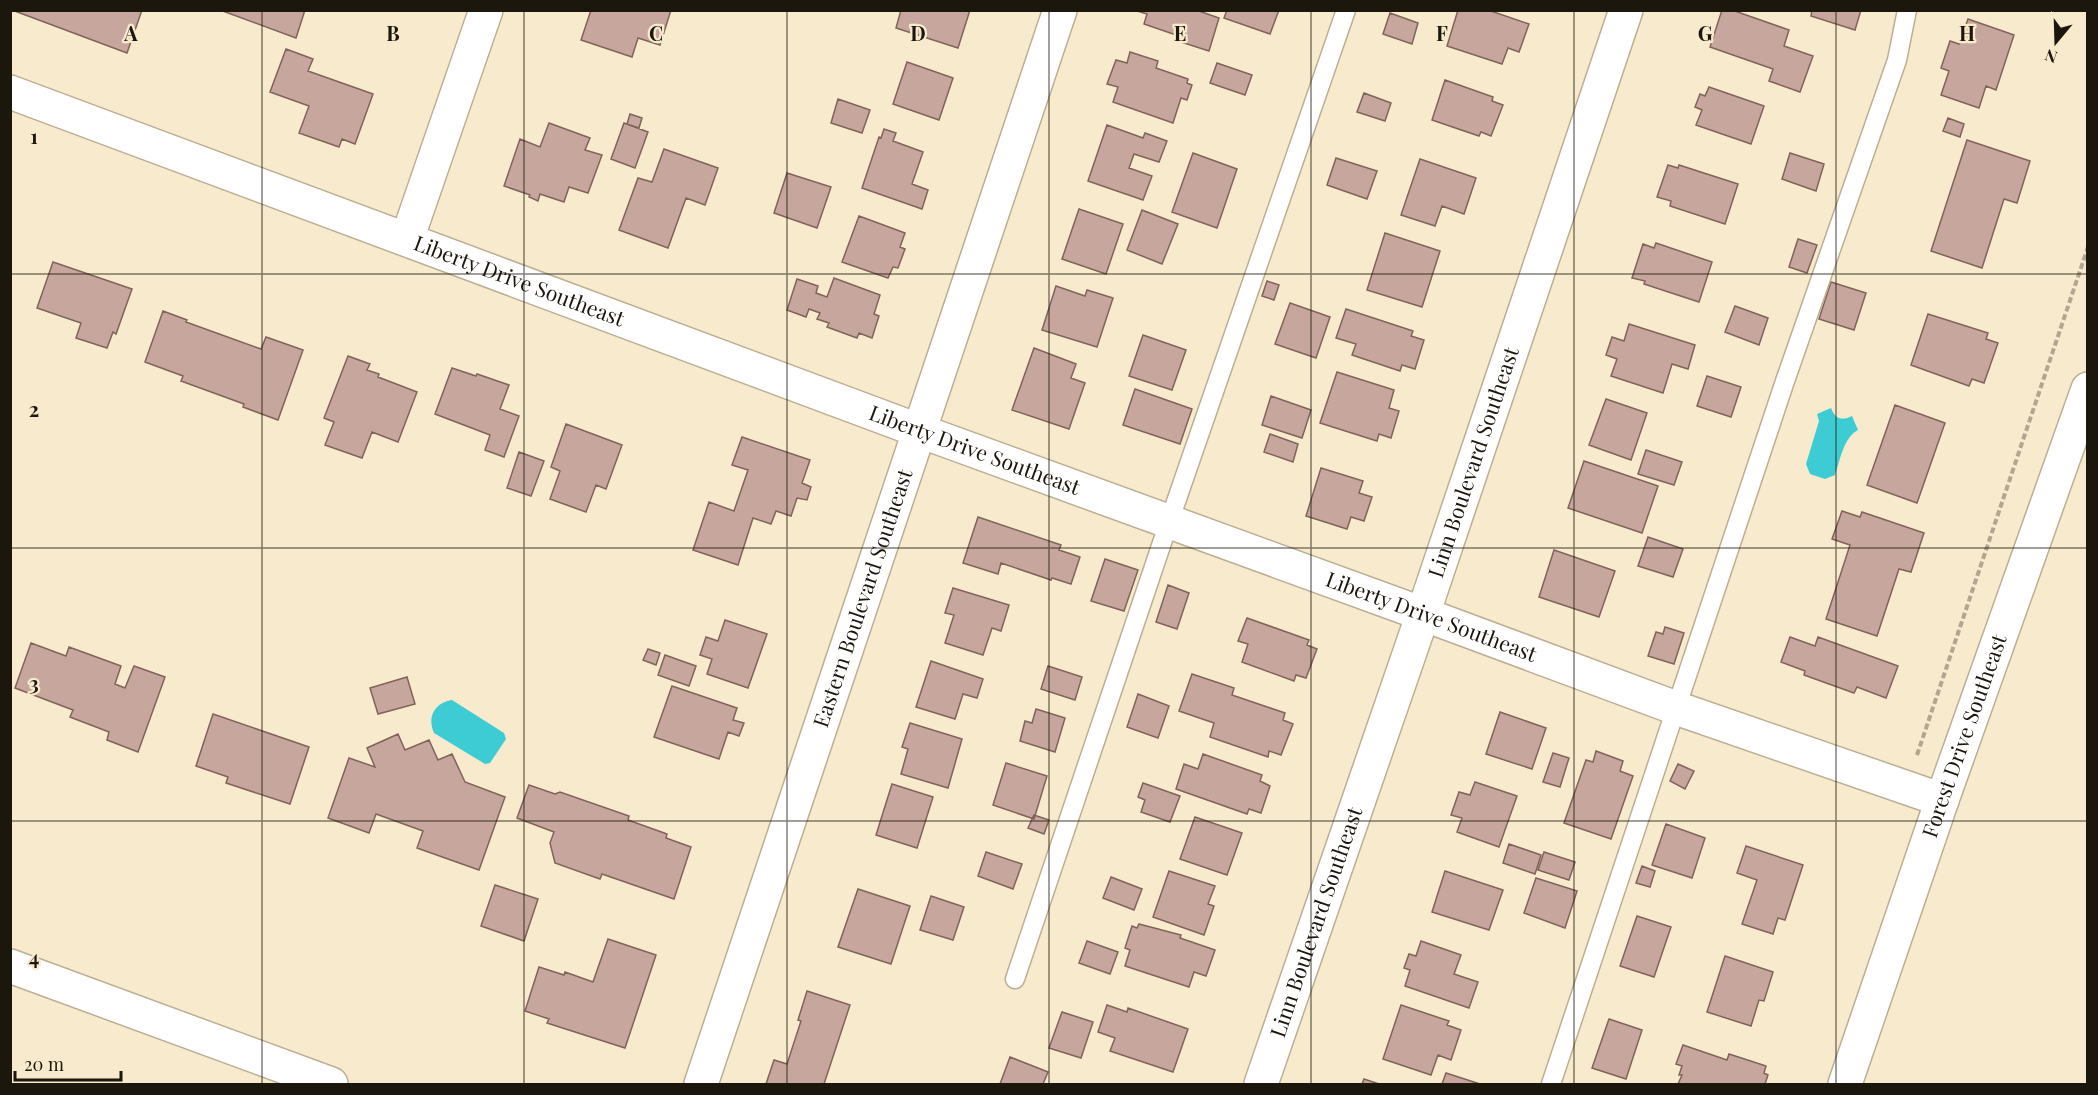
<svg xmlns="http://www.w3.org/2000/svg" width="2098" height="1095" font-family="'Playfair Display',serif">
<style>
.water{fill:#3eccd4}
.building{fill:#c7a79d;stroke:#80635a;stroke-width:1.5}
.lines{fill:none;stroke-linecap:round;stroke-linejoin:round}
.service-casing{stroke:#bbaf93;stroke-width:21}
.minor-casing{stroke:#bbaf93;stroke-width:36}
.tertiary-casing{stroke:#bbaf93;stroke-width:36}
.secondary-casing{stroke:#bbaf93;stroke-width:36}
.path{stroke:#b1a68f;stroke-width:4;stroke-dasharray:6 3;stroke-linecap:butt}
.service{stroke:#fff;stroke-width:18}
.minor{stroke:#fff;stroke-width:33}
.tertiary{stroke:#fff;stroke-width:33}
.secondary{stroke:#fff;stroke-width:33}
.grid{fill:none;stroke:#1c170d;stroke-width:1.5;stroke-opacity:0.55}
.labels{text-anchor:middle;stroke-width:4.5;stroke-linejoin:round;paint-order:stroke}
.street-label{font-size:21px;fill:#1c170d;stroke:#f7eacd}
.grid-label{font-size:20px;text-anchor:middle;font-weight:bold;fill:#1c170d;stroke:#f7eacd;stroke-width:4.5;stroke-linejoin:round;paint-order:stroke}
</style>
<rect width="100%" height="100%" fill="#f7eacd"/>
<!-- water -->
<path class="water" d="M1831,408c4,11 11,13 21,8l6,14c-14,7 -18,30 -23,45l-10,4 -15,-5 -4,-10 13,-43 -2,-7z
M452,700l52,33 2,6 -16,24 -5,1 -51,-31c-7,-16 0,-30 18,-33z"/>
<!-- building -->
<path class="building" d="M12,10h130l-15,43z
M220,10h85l-9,28z
M591,10h80l-11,35 -22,-7 -6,19 -51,-17z
M901,10h69l-12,38 -62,-20z
M1134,10h62l23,8 -10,33 -28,-9 1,-5 -38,-13 3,-10z
M1227,10h52l-9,24 -46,-16z
M1458,10h30l41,14 -10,28 -11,-4 -6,16 -55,-18z
M1722,10h10l57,20 -5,16 29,10 -13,36 -31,-11 4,-12 -63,-22z
M1812,10h49l-6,20 -44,-14z
M1390,13l28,10 -6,21 -29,-10z
M1968,19l46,16 -18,55 -10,-4 -7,22 -38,-13 8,-24 -8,-3 9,-27 9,3z
M286,49l27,10 -5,12 65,23 -18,50 -13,-5 -3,8 -40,-14 10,-27 -39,-14z
M1130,52l28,9 -2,7 32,11 -1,4 5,2 -5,15 -6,-2 -8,25 -60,-21 5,-15 -11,-3 9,-24 11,3z
M907,62l46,16 -14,42 -46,-16z
M1217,63l35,12 -7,20 -35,-12z
M1445,80l48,17 -1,4 11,4 -12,31 -10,-4 -2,4 -47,-16z
M1709,87l55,19 -13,38 -55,-19 6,-15 -7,-3 5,-13 5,2z
M1364,93l27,10 -6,18 -28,-9z
M838,99l32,11 -8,23 -31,-10z
M630,114l12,4 -3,10 -12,-4z
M1948,118l16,6 -4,13 -17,-6z
M549,123l41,15 -5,12 17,5 -14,38 -19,-6 -5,15 -24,-8 -2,7 -9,-4 1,-2 -26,-9 16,-47 20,8z
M624,123l24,9 -13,36 -24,-9z
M1107,125l36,13 2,-5 22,8 -8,21 -25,-8 -5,14 23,8 -9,24 -55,-19z
M884,129l12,4 -3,8 30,11 -11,32 16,6 -6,19 -60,-21 17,-51 2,1z
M1967,140l63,21 -13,42 -13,-4 -22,69 -51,-17z
M664,149l54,19 -13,37 -19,-7 -18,50 -49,-18 19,-52 14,4z
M1193,153l44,16 -20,59 -45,-16z
M1790,153l34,11 -8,27 -34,-12z
M1336,158l41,13 -10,28 -40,-14z
M1420,159l56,19 -12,36 -22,-8 -7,20 -34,-11z
M1668,165l10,3 1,-3 59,19 -13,40 -55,-18 1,-5 -14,-4z
M787,173l44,14 -14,41 -43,-15z
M1079,209l44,15 -17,50 -44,-15z
M1142,210l36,14 -16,40 -35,-14z
M859,216l46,17 -5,14 5,2 -7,19 -5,-1 -5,11 -46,-16z
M1385,233l55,18 -18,56 -55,-17z
M1798,239l19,6 -10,28 -18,-6z
M1656,243l56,19 -13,40 -55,-18 1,-3 -13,-3 11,-34 11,4z
M53,262l79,27 -16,45 -3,-2 -6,16 -31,-10 5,-15 -44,-15z
M834,278l46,17 -6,19 5,2 -7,22 -13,-5 -2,5 -30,-11 2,-4 -12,-4 3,-6 -11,-4 -3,8 -19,-7 10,-31 21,7 -2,7 11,4z
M1267,281l12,4 -5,15 -12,-4z
M1831,282l35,11 -12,37 -35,-11z
M1056,286l29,10 2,-6 26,8 -16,49 -55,-17z
M1290,303l40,14 -14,41 -41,-14z
M1735,306l33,12 -9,27 -34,-13z
M1346,309l67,22 -2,5 13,4 -9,29 -13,-4 -2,6 -48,-16 4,-11 -20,-6z
M163,311l24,9 -1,2 75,27 5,-12 37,13 -25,70 -35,-13 1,-3 -63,-23 2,-5 -38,-14z
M1928,314l60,19 -2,6 12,4 -14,40 -12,-4 -3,7 -58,-21z
M1629,324l66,21 -7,24 -16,-5 -9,29 -52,-17 6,-17 -11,-4 6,-18 12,4z
M1143,335l43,15 -14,40 -43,-14z
M1034,348l42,16 -5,14 14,5 -16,46 -57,-19z
M348,356l22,8 -3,6 12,4 -1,3 39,15 -19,50 -26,-10 -10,26 -37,-13 9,-23 -10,-4z
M452,368l24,8 1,-2 32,11 -9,24 19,7 -15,41 -19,-7 5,-15 -55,-21z
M1337,372l57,18 -5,18 10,3 -8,27 -12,-4 -2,7 -57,-18z
M1707,376l34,11 -10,30 -34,-11z
M1135,389l57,20 -12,35 -57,-19z
M1271,396l40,14 -9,28 -40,-13z
M1606,399l41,14 -16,47 -42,-15z
M1895,405l50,18 -28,80 -50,-18z
M566,424l56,21 -16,44 -10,-4 -10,27 -36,-13 10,-28 -9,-4z
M1270,434l28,10 -5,18 -29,-10z
M742,437l68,23 -8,23 9,4 -4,13 -10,-2 -6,18 -15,-5 -5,13 -18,-6 -15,47 -45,-15 16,-48 25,9 14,-41 -16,-5z
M1646,450l36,12 -8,23 -36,-11z
M519,452l25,9 -13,35 -24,-8z
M1584,461l74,25 -16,47 -74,-25z
M1321,468l42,13 -4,12 13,4 -8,24 -13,-4 -4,12 -41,-13z
M1842,511l18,6 2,-5 62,21 -13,39 -12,-3 -22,67 -51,-17 24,-74 -18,-6z
M978,517l83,28 -2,5 21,7 -9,27 -19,-6 -1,2 -50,-17 -3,11 -35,-11z
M1648,537l35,12 -10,28 -35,-11z
M1554,550l61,21 -16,46 -60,-20z
M1105,559l33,11 -14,41 -33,-10z
M1168,585l21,8 -12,36 -21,-7z
M953,588l56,17 -8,26 -9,-3 -9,27 -38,-12 9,-28 -9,-2z
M1247,618l62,22 -2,5 10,4 -11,29 -10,-3 -2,6 -52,-19 6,-18 -10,-3z
M725,620l42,14 -19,54 -41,-14 5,-15 -12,-4 6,-18 12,4z
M1665,627l19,6 -10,31 -26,-8 8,-24 7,2z
M1790,637l25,9 3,-9 80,29 -12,32 -29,-11 -3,6 -50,-18 1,-4 -24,-9z
M31,643l35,13 3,-9 52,19 -6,18 10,4 9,-22 31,11 -27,75 -31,-12 2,-8 -39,-15 3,-7 -58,-22z
M648,649l12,4 -4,12 -13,-5z
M665,655l31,11 -7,20 -31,-11z
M931,661l52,18 -6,19 -14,-4 -8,25 -39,-12z
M1048,666l34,11 -7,23 -34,-11z
M1192,674l42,14 -2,7 53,18 -2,7 10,4 -12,31 -12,-4 -1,6 -58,-20 4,-14 -35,-12z
M407,677l8,27 -37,10 -8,-26z
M672,686l65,22 -4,12 11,3 -5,13 -11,-4 -9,27 -65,-22z
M1138,694l31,12 -11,32 -31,-11z
M1036,709l29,9 -10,34 -35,-11 5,-20 7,2z
M1500,712l46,16 -14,41 -46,-15z
M213,714l96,33 -19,57 -64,-21 2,-6 -32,-11z
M910,723l52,16 -14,49 -47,-14 7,-25 -6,-2z
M398,734l7,16 24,-10 9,20 14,-6 13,28 40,15 -26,73 -62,-22 6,-17 -47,-17 -7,19 -41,-15 21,-60 26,9 -8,-19z
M1596,751l27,10 -3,10 13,5 -22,63 -47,-16 22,-63 7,2z
M1553,753l16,5 -9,29 -17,-5z
M1203,754l59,21 -2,6 10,5 -9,27 -12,-4 -2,5 -71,-25 8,-25 14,5z
M1006,763l41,13 -13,43 -41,-14z
M1678,764l16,7 -9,18 -15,-8z
M1475,782l42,14 -18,51 -42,-15 5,-14 -11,-3 8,-23 11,3z
M1143,783l37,13 -10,26 -29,-10 4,-12 -7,-3z
M892,784l41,13 -16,51 -41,-13z
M529,785l26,9 5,-2 69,24 -1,4 39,14 -1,4 25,9 -17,52 -72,-25 -2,5 -45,-16 -5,-20 4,-11 -37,-14z
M1034,815l15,5 -5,14 -16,-6z
M1195,817l47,16 -15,42 -47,-16z
M1666,824l39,14 -13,40 -40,-13z
M1509,844l32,11 -6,19 -32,-11z
M1746,846l57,19 -18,55 -7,-2 -5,16 -31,-10 15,-44 -20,-7z
M986,852l36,12 -9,25 -35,-13z
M1544,852l31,10 -6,18 -31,-10z
M1642,866l13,5 -5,16 -14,-4z
M1169,871l46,15 -7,18 6,2 -10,29 -51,-18z
M1445,871l58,19 -14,40 -57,-18z
M1111,877l31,12 -8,21 -31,-12z
M1536,878l41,13 -12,37 -41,-15z
M495,885l43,14 -14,42 -43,-15z
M858,889l52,17 -19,58 -53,-17z
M931,896l33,11 -11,33 -33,-10z
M1637,916l34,11 -17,50 -34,-11z
M1139,924l42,11 -1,3 35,12 -9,26 -12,-4 -5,15 -64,-21 5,-16 -5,-2 7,-22 5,2z
M608,939l48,16 -31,93 -78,-25 2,-4 -24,-8 14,-44 25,8 1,-3 28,10z
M1087,941l31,11 -8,22 -31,-11z
M1421,941l40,14 -7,19 24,8 -9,26 -64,-22 5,-16 -6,-2 5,-14 7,2z
M1725,956l48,16 -9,29 -5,-1 -8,26 -44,-14z
M807,991l43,14 -26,79h-58l8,-24 13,4 14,-43 -3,-1z
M1107,1005l20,7 1,-4 60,21 -15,43 -63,-21 5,-13 -17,-6z
M1401,1005l48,16 -2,4 14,5 -10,30 -13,-5 -7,20 -48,-16z
M1062,1012l31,10 -12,36 -32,-10z
M1609,1019l33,11 -16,49 -34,-11z
M1683,1045l44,15 2,-6 37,12 -2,7 4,2 -3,9h-87l4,-9h-3l3,-9 -6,-2z
M1010,1057l38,15 -5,12h-43z
M1446,1073l34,11h-38z
M1364,1079l15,5h-17z"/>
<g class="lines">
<defs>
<path id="service" d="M1015,979l154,-457 177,-512
M1551,1084l233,-700 113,-324 10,-50"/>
<g id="minor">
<path id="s1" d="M10,92l910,339 503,183 253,94 266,92"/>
<path d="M407,239l79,-229"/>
<path id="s2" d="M701,1084l359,-1074"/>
<path id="s3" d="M1261,1084l162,-470 203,-604"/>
</g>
<g id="tertiary">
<path id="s4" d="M1845,1084l97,-284 146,-411"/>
</g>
<path id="secondary" d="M10,966l321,118"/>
</defs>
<!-- service casing -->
<use href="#service" class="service-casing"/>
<!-- minor casing -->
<use href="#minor" class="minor-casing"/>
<!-- tertiary casing -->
<use href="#tertiary" class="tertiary-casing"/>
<!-- secondary casing -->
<use href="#secondary" class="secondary-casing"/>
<!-- path -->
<path class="path" d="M1917,755l171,-508"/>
<!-- service -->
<use href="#service" class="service"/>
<!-- minor -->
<use href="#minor" class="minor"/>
<!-- tertiary -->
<use href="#tertiary" class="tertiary"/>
<!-- secondary -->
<use href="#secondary" class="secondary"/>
</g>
<!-- grid -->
<path class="grid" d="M262,10v1074M524,10v1074M787,10v1074M1049,10v1074M1311,10v1074M1574,10v1074M1836,10v1074M10,274h2078M10,548h2078M10,821h2078"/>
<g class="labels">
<!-- street labels -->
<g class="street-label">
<text dy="7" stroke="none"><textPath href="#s1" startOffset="543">Liberty Drive Southeast</textPath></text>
<text dy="7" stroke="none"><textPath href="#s1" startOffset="1029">Liberty Drive Southeast</textPath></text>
<text dy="7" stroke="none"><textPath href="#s3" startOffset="657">Linn Boulevard Southeast</textPath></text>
<text dy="7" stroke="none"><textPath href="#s2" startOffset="512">Eastern Boulevard Southeast</textPath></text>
<text dy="7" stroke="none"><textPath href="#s1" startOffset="1515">Liberty Drive Southeast</textPath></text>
<text dy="7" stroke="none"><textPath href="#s4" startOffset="368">Forest Drive Southeast</textPath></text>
<text dy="7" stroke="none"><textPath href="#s3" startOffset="171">Linn Boulevard Southeast</textPath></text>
</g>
</g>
<g class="grid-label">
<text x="131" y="41">A</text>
<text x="393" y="41">B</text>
<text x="656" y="41">C</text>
<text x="918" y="41">D</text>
<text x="1180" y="41">E</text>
<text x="1442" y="41">F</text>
<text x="1705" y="41">G</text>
<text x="1967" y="41">H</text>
<text x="34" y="144">1</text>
<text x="34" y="417">2</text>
<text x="34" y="691">3</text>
<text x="34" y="965">4</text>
</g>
<!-- border -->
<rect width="2098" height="1095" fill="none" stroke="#1c170d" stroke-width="24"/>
<!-- north arrow -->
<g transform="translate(2056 42) rotate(199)" stroke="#f7eacd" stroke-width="4.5" paint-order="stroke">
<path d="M0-4.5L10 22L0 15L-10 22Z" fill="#1c170d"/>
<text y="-9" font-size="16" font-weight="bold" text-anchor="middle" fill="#1c170d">N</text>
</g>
<!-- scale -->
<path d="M15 1071v9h106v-9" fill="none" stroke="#1c170d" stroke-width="3"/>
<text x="24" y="1071" font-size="18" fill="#1c170d" stroke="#f7eacd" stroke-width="4.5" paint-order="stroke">20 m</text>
</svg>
